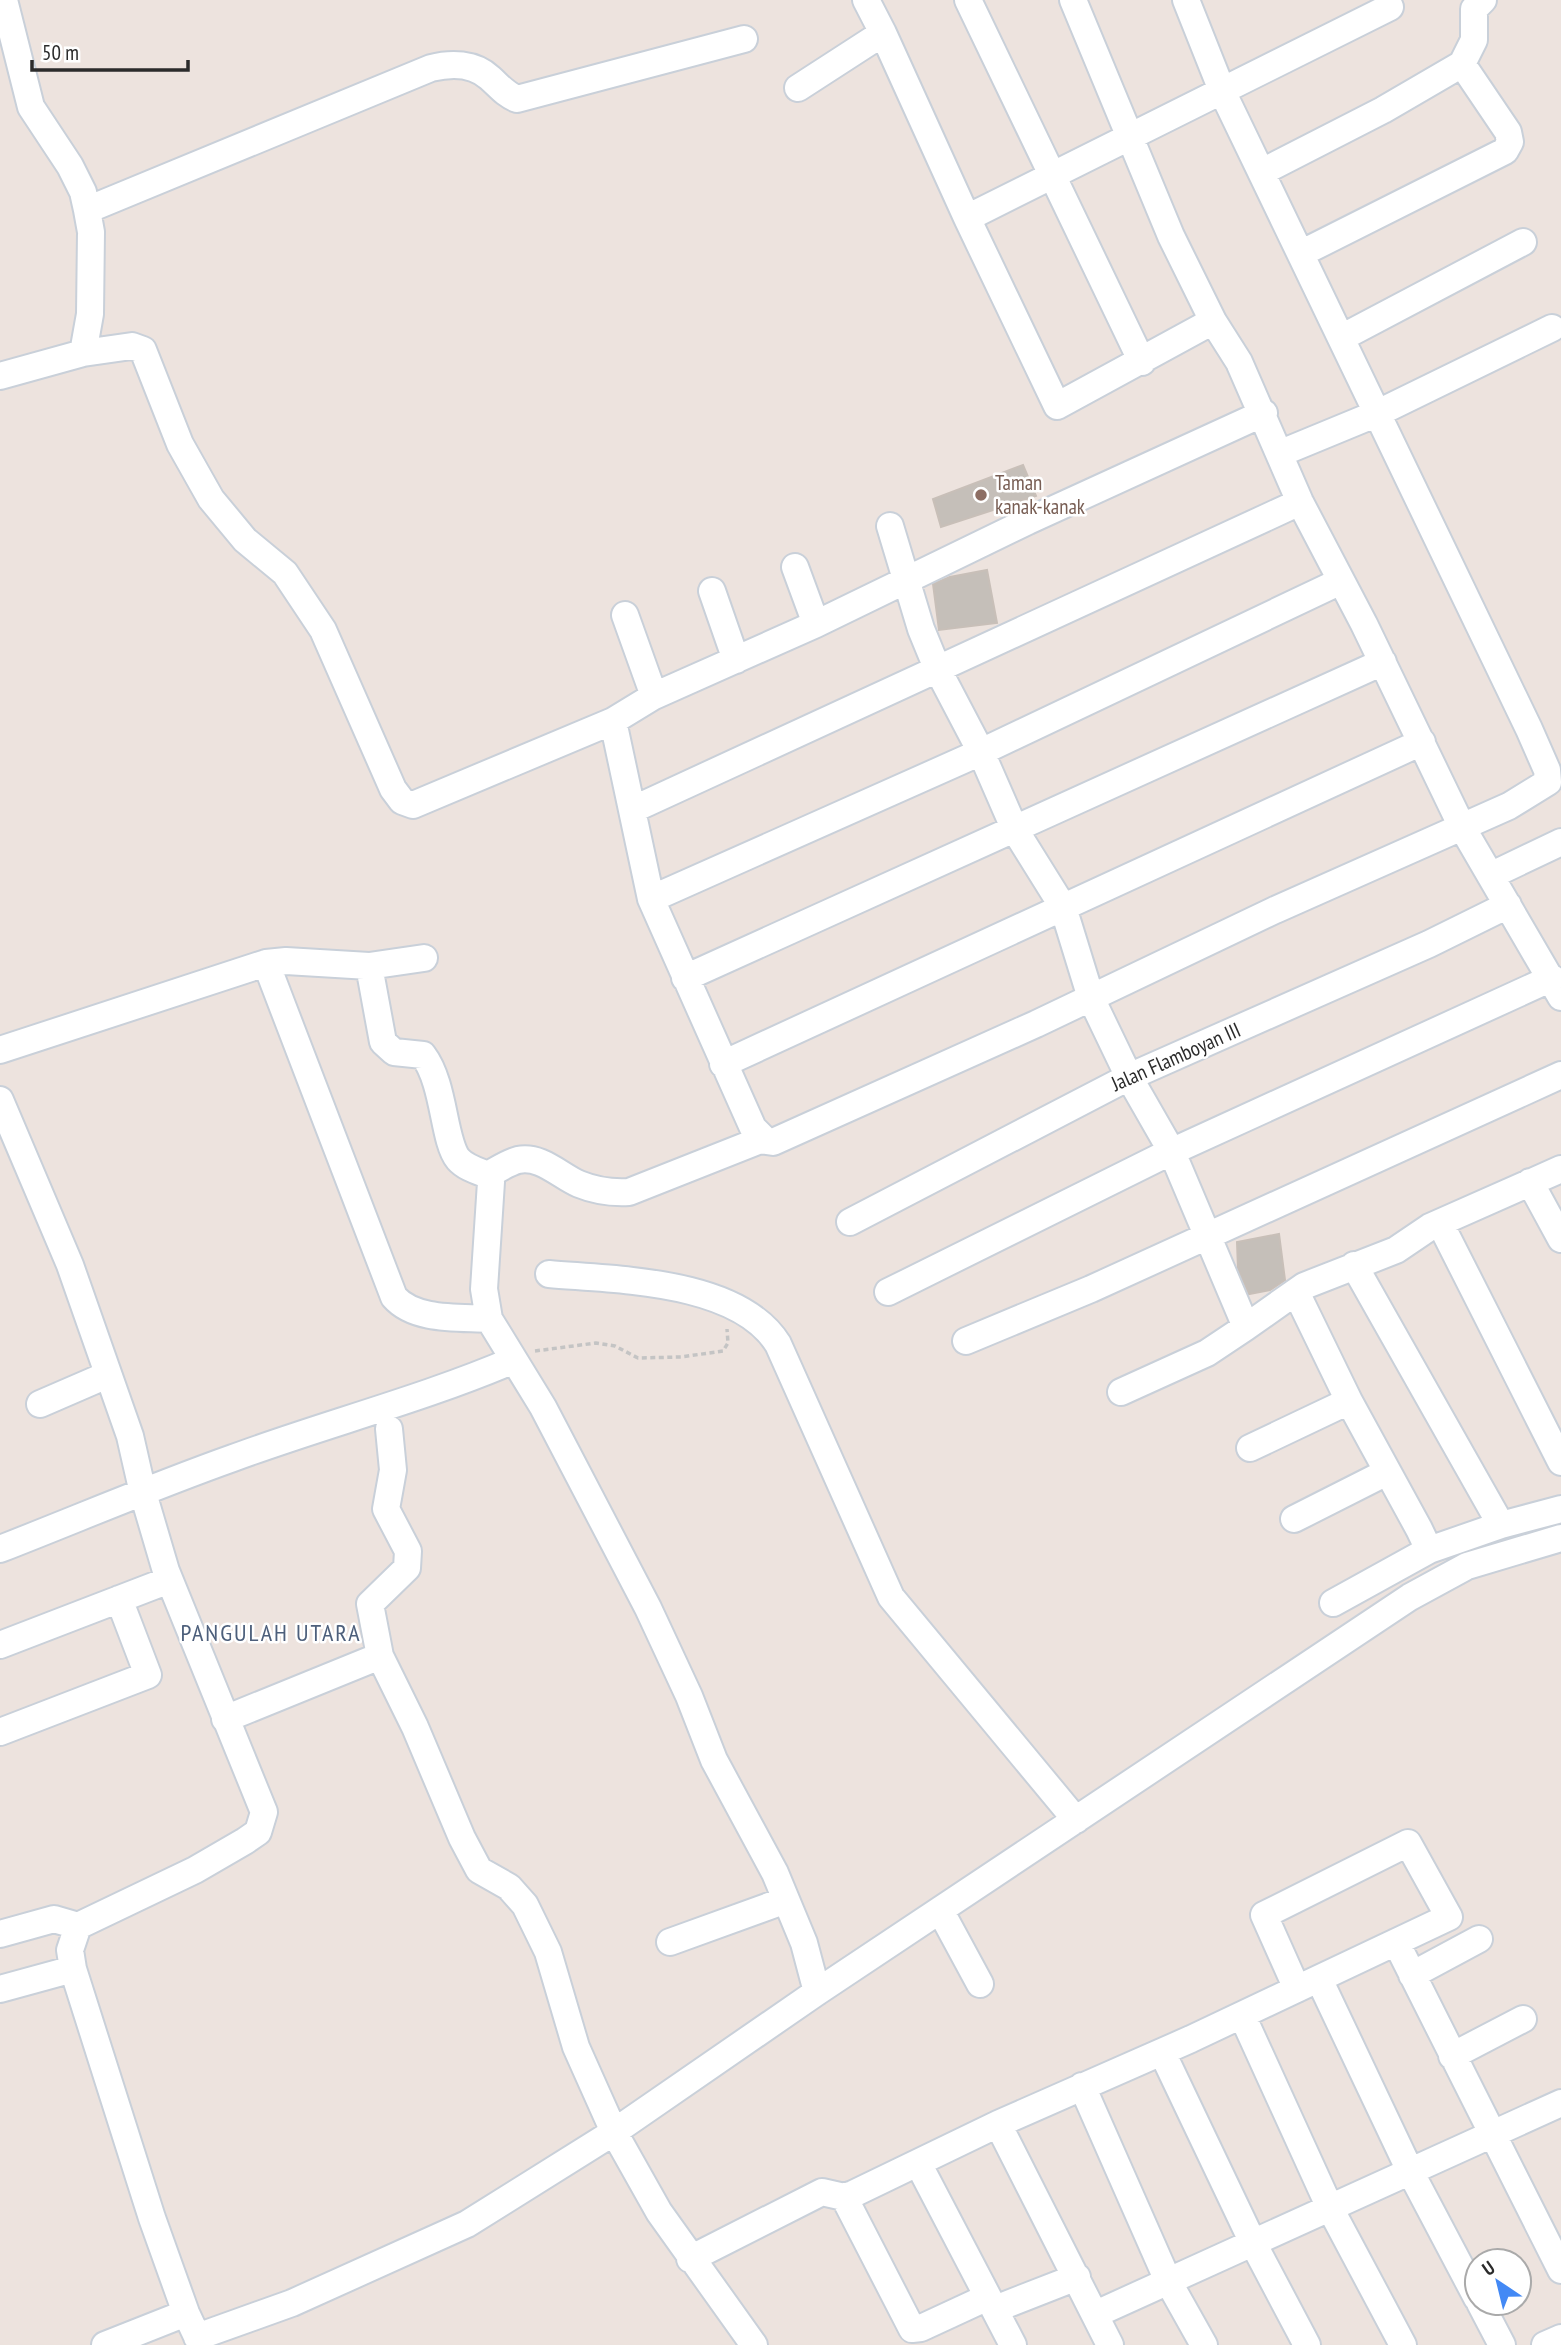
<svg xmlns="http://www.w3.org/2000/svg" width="1561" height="2345" font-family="'PT Sans Narrow',sans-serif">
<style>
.building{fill:#c5bfb9;stroke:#c8bfb8;stroke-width:2}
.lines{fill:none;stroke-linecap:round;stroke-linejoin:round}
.minor-casing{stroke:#c9d0d9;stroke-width:30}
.path{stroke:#c4c4c4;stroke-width:3.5;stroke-dasharray:5 3.5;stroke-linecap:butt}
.minor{stroke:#fff;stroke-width:26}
.education-dot{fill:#8d6e63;stroke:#fff;stroke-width:2.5}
.labels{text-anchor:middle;stroke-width:5;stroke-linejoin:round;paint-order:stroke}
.education-label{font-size:21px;fill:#785e54;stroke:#fff;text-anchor:start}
.street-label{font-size:21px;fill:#2b2b2b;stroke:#fff}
.quarter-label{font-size:24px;letter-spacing:2px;fill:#4d5f7b;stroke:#fff}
</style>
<rect width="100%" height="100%" fill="#ede3de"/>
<!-- building -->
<path class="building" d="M1023,465l13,31 -95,31 -8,-28z
M987,570l10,53 -58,7 -6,-46 17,-7z
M1279,1234l6,46 -15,10 -21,4 -11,-25 -1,-27z"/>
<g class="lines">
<defs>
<path id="minor" d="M866,0l17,33
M968,0l174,362
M1073,0l98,236 42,85 26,41 61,140 64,122 98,203 99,170
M798,88l85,-55 84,185 423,-211
M1264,171l119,-61 79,-46 12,-24v-31l9,-9
M87,210l344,-142c20,-5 43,-5 59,10 10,9 15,16 27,21l227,-60
M967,218l90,188 156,-85
M1302,253l203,-102 5,-9 -2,-10 -46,-68
M1341,338l182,-96
M83,353l49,-7 11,4 37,94 31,55 34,41 40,33 38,57 70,159 9,12 11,4 200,-84 41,-25 162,-72 212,-103 236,-108
M0,376l83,-23 7,-39 1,-82 -4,-22 -4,-18 -13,-26 -39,-59 -27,-107
M1281,453l97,-40 174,-85
M890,526l31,103 16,39 44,84 34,78 48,77 28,91 38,79 43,75 74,175 -39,26 -86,39
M795,567l21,57
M712,591l24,69
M625,615l29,81
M613,721l38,178 102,229 13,13 7,1 263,-118 239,-114 234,-104 39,-24 -1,-12 -18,-41 -306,-636 -37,-93
M634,809l666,-307
M1492,875l69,-33
M651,899l330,-147 360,-171
M266,963l128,334c21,24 65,20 95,22
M369,966l14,76 11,10 29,3c22,29 20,85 35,104 8,9 20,12 30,16l3,7 -7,107 5,30 54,88 105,201 41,88 25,64 61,113 29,70 13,49
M685,978l698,-316
M0,1050l266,-87 20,-2 83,5 55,-8
M723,1064l699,-322
M0,1100l70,165 60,171 13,57 23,78 98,241 -6,20 -13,9 -50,29 -117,56 -8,24 3,19 79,249 34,95 15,32
M488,1175c9,-5 19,-12 30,-15 23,-5 42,16 61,24 17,7 32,9 50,8l134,-53
M1530,1182l31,57
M850,1222l279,-145 300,-133 79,-39
M1440,1223l121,239
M1354,1265l147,260
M549,1274c68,6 189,6 229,70l113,253 185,223
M888,1292l272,-135 392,-179
M1296,1292l53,109
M1246,1327l58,-41 92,-36 34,-23 131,-58
M966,1341l125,-52 470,-214
M40,1404l67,-29
M389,1429l4,41 -7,39 22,42 -1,17 -37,36 10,52 35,71 47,111 17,32 30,17 16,18 23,47 28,95 38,85 45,80 95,133
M1250,1448l99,-47 70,128 10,21 -96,53
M1294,1519l93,-47
M0,1549c77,-30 154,-63 233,-91 92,-34 190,-59 281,-98
M1429,1550l72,-25 60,-16
M0,1645l169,-65
M225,1719l155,-63
M0,1732l148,-57 -29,-76
M940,1910l40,74
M0,1934l54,-15 24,7
M670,1942l116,-42
M1396,1942l165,328
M1412,1975l67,-36
M1319,1979l91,192 67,127
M0,1989l73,-20
M1242,2015l88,193 73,137
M1162,2052l91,191 54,102
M1452,2056l71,-37
M1082,2086l86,195 36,64
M998,2124l112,221
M918,2163l70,134
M844,2197l68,132 9,-1 67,-31 25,48
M690,2259l132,-67 22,5 9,-3 145,-70 193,-85 258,-122 -41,-74 -144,72 33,74
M1480,2303l22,42
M995,2309l82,-32
M1096,2314l465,-211
M197,2337l95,-34 175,-79 147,-92 203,-140 593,-395 57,-31 94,-28
M105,2345l81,-32
M1545,2345l16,-7"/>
</defs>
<!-- minor casing -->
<use href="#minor" class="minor-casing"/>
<!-- path -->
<path class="path" d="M535,1351l61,-8 19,3 23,12 43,-1 42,-6 5,-8 -1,-14"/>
<!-- minor -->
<use href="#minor" class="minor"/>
</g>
<!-- markers -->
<circle class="education-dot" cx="981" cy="495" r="7"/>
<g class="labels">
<!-- education labels -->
<g class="education-label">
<text x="995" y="490">Taman<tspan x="995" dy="24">kanak-kanak</tspan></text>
</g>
<!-- street labels -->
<g class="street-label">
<text transform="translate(1176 1057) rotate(-24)" y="7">Jalan Flamboyan III</text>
</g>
<!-- quarter labels -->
<g class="quarter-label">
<text x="271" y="1641">PANGULAH UTARA</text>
</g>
</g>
<!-- north arrow -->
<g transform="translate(1498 2282) rotate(325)"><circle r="33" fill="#ffffff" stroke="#aaaaaa" stroke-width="2"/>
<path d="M0-5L12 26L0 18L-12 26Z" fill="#4389f5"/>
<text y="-10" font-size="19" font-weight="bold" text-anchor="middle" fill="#2b2b2b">U</text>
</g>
<!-- scale -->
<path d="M32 60v10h156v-10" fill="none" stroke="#2b2b2b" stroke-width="3.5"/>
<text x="42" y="60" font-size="21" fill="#2b2b2b" stroke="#ffffff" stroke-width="5" paint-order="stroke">50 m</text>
</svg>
